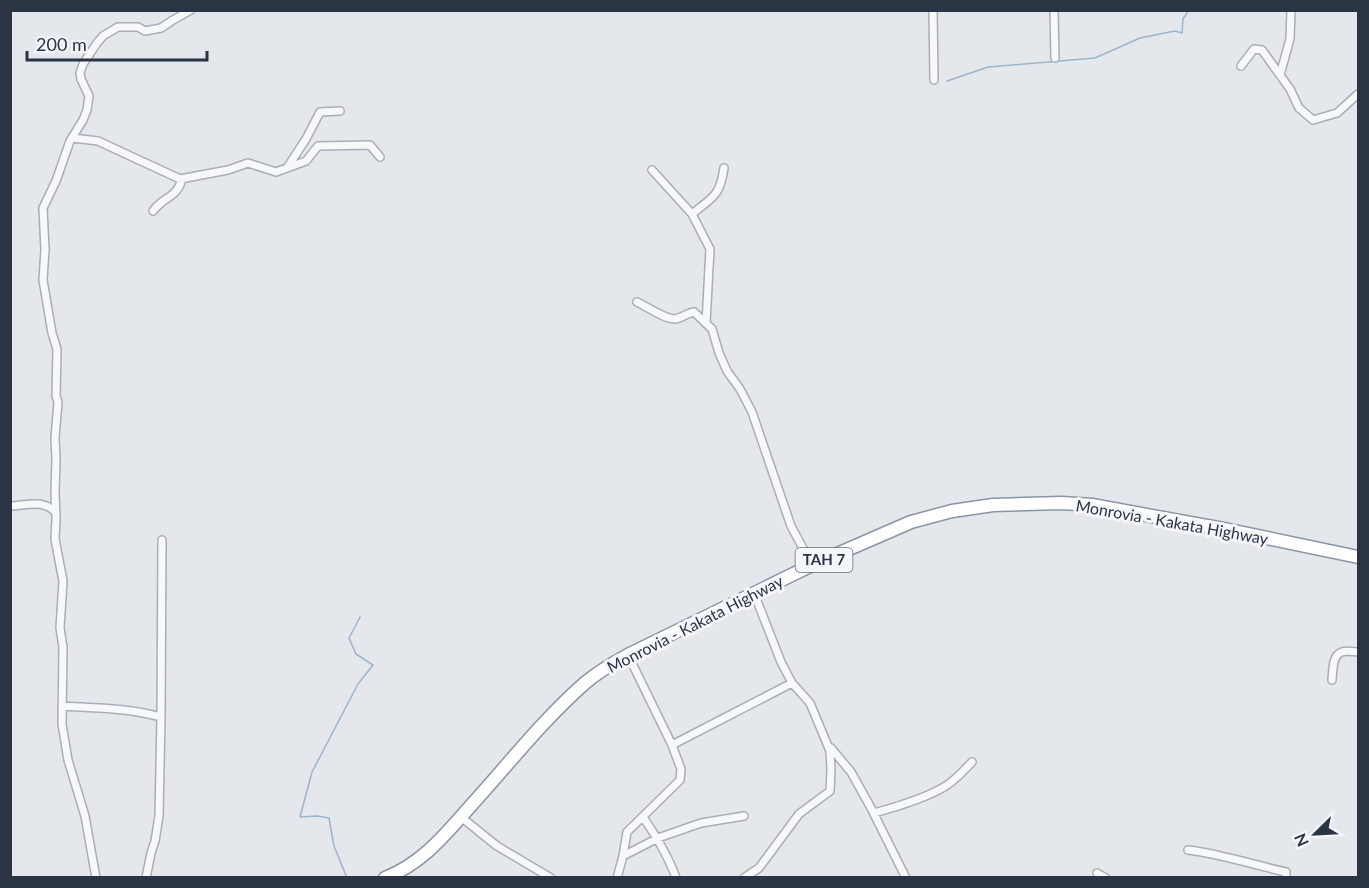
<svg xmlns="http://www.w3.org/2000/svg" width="1369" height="888" font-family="Lato,sans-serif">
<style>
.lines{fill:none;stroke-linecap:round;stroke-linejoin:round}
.stream{stroke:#9fb4cc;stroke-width:1.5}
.minor-casing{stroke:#a9aeb7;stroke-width:10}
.trunk-casing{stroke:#8b94a3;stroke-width:15}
.minor{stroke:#f7f8fa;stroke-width:7}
.trunk{stroke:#fff;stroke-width:12}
.labels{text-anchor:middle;stroke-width:6;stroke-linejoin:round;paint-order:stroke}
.shield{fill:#f4f6f9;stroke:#676e7b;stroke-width:1.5}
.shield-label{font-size:15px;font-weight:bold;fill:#2b3445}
.street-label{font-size:16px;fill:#2b3445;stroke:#f4f6f9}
</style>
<rect width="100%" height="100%" fill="#e4e7ec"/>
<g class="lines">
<!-- stream -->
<path class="stream" d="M947,81l41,-14 107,-9 45,-20 35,-7 7,2 1,-14 6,-9
M347,878l-13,-32 -5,-28 -12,-2 -17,1 12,-45 46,-88 15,-19 -17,-11 -7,-16 11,-21"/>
<defs>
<path id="minor" d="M933,10l1,70
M1054,10l1,48
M1241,66l13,-17 8,1 28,39 9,19 14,12 24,-7 21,-19
M1280,75l10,-36 1,-29
M73,138l25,3 82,38 48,-9 20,-7 28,9 30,-11 12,-15 52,-1 10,12
M287,168l19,-29 14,-27 20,-1
M652,170l40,44 18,35 -4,74
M153,211c11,-15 24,-13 29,-32
M692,214c21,-17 28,-18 32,-46
M637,302c11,5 27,17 38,17 7,-1 12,-6 19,-7l18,17 7,24 8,18 13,18 12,23 39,114 21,39
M10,506c18,-1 34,-7 46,7
M1332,680c1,-9 0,-25 10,-28 5,-2 12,0 16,0
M62,706c33,2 67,2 99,11l-2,99 -4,25 -4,12 -5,25
M161,717l1,-177
M672,745l120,-62
M831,748l20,24 20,36 35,70
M874,813c22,-6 50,-14 70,-26 11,-6 19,-16 28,-25
M461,817l36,29 54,32
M643,817c13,19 25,38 33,61
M1188,850c34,4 65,15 98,22v6
M623,856l35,-18 43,-15 43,-7
M1097,873l9,5
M96,878l-11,-62 -17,-56 -6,-36 1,-77 -3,-19 3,-47 -8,-42 1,-20 -1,-27 1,-33 -1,-21 3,-36 -2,-6 1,-47 -5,-16 -9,-53 2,-30 -2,-42 13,-27 14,-40 13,-21 4,-10 2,-14 -8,-17 -1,-6 3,-9 14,-21 6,-7 15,-9h20l7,4 16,-3 12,-8 18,-10
M617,878l6,-22 4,-24 53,-52 1,-11 -9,-24 -44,-90
M744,878l15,-10 40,-54 31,-23 1,-22 -1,-18 -20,-48 -18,-20 -11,-21 -27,-69"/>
<path id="trunk" d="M385,878c39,-15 63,-47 90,-77 36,-40 70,-83 110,-118 13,-11 28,-20 43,-28l184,-90 99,-43 41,-11 41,-6 69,-2 30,2 137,25 129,27"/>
</defs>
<!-- minor casing -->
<use href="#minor" class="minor-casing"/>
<!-- trunk casing -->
<use href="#trunk" class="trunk-casing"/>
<!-- minor -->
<use href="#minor" class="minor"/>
<!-- trunk -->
<use href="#trunk" class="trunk"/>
</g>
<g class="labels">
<!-- shield labels -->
<rect class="shield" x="795.5" y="548" width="57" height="24" rx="4.5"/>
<g class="shield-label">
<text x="824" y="565">TAH 7</text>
</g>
<!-- street labels -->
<g class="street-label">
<text transform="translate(1172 522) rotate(10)" y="6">Monrovia - Kakata Highway</text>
<text transform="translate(695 624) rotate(-27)" y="6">Monrovia - Kakata Highway</text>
</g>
</g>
<!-- border -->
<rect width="1369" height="888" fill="none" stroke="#2b3445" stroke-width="24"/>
<!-- north arrow -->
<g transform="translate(1315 834) rotate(246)" stroke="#f4f6f9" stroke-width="4.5" paint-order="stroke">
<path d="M0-4.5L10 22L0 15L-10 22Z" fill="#2b3445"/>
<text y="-9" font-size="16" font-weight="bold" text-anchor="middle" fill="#2b3445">N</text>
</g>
<!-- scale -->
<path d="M27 51v9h180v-9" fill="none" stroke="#2b3445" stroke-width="3"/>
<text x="36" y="51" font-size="18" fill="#2b3445" stroke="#f4f6f9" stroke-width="4.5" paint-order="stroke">200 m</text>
</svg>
